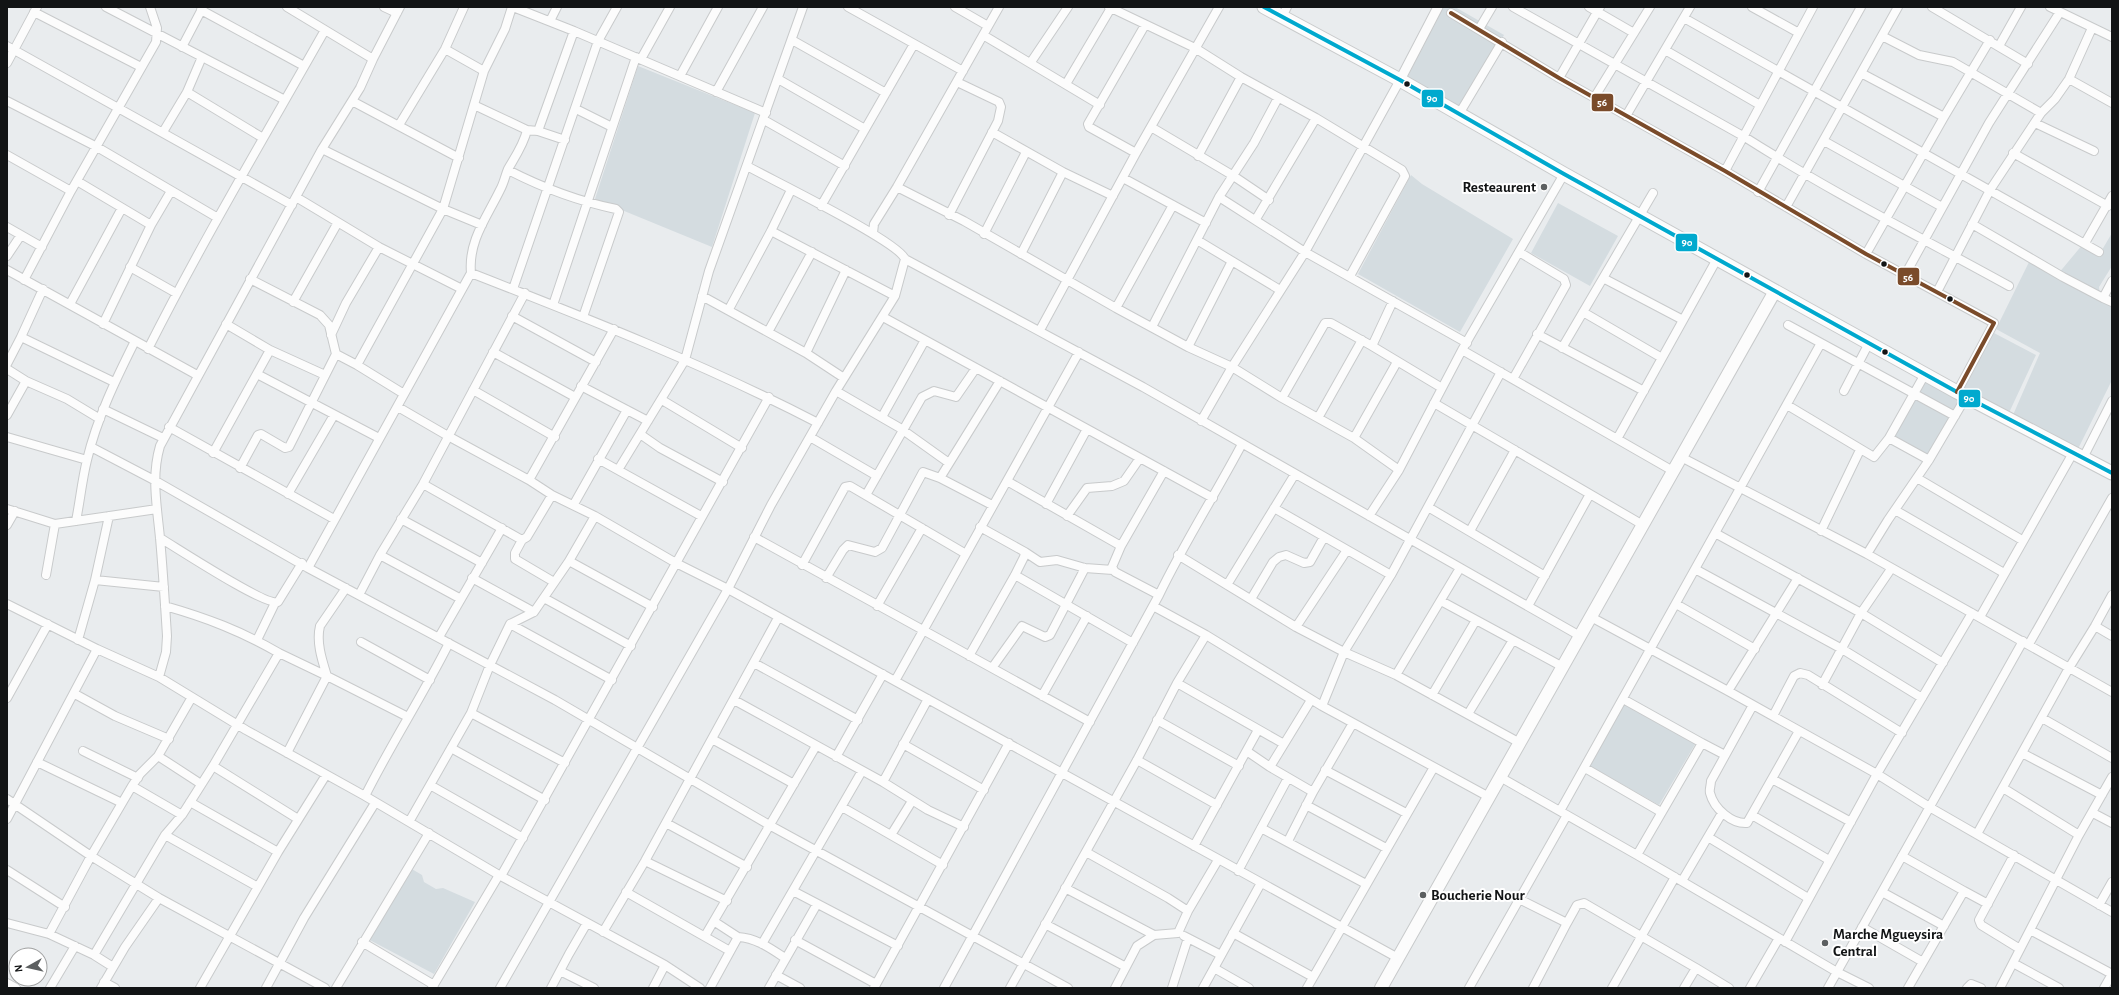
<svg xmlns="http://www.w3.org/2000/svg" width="2119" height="995" font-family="'Alegreya Sans',sans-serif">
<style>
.built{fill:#d4dce0}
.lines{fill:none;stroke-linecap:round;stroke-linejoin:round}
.minor-casing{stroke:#c8cacb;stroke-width:10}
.tertiary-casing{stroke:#c8cacb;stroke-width:11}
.primary-casing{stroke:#c8cacb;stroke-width:14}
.trunk-casing{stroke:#c8cacb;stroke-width:15}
.minor{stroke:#fcfcfc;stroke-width:8}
.tertiary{stroke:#fcfcfc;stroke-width:9}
.primary{stroke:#fcfcfc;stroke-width:12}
.trunk{stroke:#fcfcfc;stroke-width:13}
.bus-1-casing{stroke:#fff;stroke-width:7}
.bus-2-casing{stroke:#fff;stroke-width:7}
.bus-1{stroke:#00a9ce;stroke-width:4}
.bus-2{stroke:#7a4b2a;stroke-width:4}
.bus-dot{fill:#121415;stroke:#fff;stroke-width:1.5}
.poi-dot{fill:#5d6061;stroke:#fff;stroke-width:1.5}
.labels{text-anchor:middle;stroke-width:4;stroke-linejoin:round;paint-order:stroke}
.poi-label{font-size:15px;font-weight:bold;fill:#121415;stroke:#fff;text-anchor:start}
.line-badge{stroke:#fff;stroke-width:1.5}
.badge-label{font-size:11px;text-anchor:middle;font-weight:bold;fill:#fff}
</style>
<rect width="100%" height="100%" fill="#e9ecee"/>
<!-- built -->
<path class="built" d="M1443,7h12l49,28 -44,74 -55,-31z
M638,66l117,47 -43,134 -117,-48z
M1411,175l11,9 91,55 -53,93 -102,-58z
M1558,203l60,33 -28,50 -59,-33z
M2112,233v33l-13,21 1,9 12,8v76l-35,71 -64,-36 27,-62 -44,-24 35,-71 27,16 25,-30 16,11z
M1994,333l42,22 -29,62 -45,-25z
M1923,380l36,20 -31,57 -36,-19z
M1625,702l72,39 -38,64 -69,-39z
M405,865l17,10 2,7 12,7 7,-1 32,14 -41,72 -70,-37z"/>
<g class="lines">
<defs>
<path id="minor" d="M106,7l179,93
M287,7l86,52
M384,7l13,6
M513,7l61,24 192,82
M848,7l115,64
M955,7l33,19
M1109,7l86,41 46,29 75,41 86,52 3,6 -55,100
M1513,7l230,129c86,55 177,101 266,150
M1589,7l45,26
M1752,7l47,26
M1932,7l96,57
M2050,7l62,30
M201,10l103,56
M34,12l107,55
M1451,13l108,65 166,93 141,83 128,69 -37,69
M1282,17l5,-10
M1684,18l415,234
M550,21l7,-14
M1479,29l13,-22
M983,35l117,70
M1882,36l37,19 34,7 88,51
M792,40l94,53
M7,46l285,159
M1999,46l22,-39
M182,47l21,-40
M445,49l39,22
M1665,50l95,55
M641,59l29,-52
M1031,62l37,-55
M7,63l30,-56
M1861,73l83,44
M680,76l38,-69
M1559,78l41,-71
M778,79l87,50
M2069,79l43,24
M1066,84l45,-76
M187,92l76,46
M716,92l47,-85
M1594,98l56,-91
M7,101l90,46 121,71
M352,101l107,57
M474,105l53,25 11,1 36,-100
M576,109l36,18
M1459,114l43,-72
M1626,116l64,-109
M764,120l81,46
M2035,123l59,28
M399,125l46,-76 19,-42
M1151,127l81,48 37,25
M538,131l27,9
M163,132l24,-40 15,-35
M992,132l71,40 50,24
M1824,141l118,66
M322,149l121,60 39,16
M1136,153l-47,-26 -1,-3 57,-99
M2013,153l95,53
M7,155l64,36
M1198,156l43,-79
M747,166c25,14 151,75 158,93l238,128 437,249
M508,170c35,18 69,31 108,39l3,3 -36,105
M1725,171l88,-164
M1123,178l83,45
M77,181l74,44
M897,187l67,34 152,87 72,39 44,20 50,31 72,40 45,32
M1758,192l103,-185
M296,197l83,50 83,42
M1219,197l86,55 162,91
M821,206l93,-162
M1786,207l112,-200
M949,215l49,-94 3,-14 -2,-5 -42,-20
M1256,219l60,-101
M1972,224l91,53 40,21
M7,227l35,20
M771,231l124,65
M873,233l1,-9 23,-37 102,-180
M984,234l42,-82
M1197,240l83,50
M2085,243l27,-47
M1021,254l42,-82
M1866,254l78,-137 46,-77
M7,256l14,-21
M130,267l46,26
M7,270l190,105
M471,273c118,46 235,92 347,150
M1905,275l84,-152 71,-111
M1603,278l80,42
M24,280l47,-89 85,-149 1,-14 -7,-21
M2112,281l-9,17 9,4
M513,289l85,-248 19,-34
M1937,292l53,-102 51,-77 14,-14 14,-20 23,-51
M702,296l104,57 38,25
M1393,301l-21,45 70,42
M293,302l44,-78
M70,304l52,-96
M553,305l83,-248
M1116,308l57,-103
M729,309l42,-78 20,-41
M1583,312l79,46
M512,316l84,46
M883,317l330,181
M103,324l48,-99 20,-34
M1788,325l167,91
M1152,327l67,-130 35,-54 24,-45
M1040,330l96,-177 83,-146
M768,332l44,-80
M1537,334l107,57
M331,335l15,-32 33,-56
M21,337l22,-48
M1188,347l44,-86
M1562,348l91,-155
M148,349c55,-109 117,-213 177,-319
M270,350l55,25
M1462,350l211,121
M493,352l82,45
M806,353l40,-83
M336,354l21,11 47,29
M7,364l14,-27 93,45
M357,365l86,-156 41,-138 21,-42 7,-22
M7,369l19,12 41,18 33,20
M257,374l122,64
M1513,379l53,-94 -2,-6 -45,-27
M581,386l67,35
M473,390l82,47
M836,391l64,37 49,35
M1844,391l25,-48
M1282,398l43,-75h6l41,23
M662,400l80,48
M1434,403l209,122
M1787,405l87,52 15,-19 36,-64
M398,407l50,29 81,44 23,15 43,21 81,47 52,26 670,369
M103,409l60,29
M7,415l19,-34
M882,417l43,-77
M1318,418l44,-78
M1201,421l31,-54 73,-115 95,-172
M169,427l165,92
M640,434l20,14 63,34
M7,437l80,23
M810,437l67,39
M1354,438l43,-76
M1889,438l40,22
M1617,439l100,-180
M91,447l63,33 154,88 247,132 216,126 297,162
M213,453l57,-103 -44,-26
M1681,457l186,97 245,138
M2083,458l29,-57
M598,459l103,57
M240,468l18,-33 3,-1 24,14 4,-1 47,-93 -7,-29 -9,-10 -70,-36
M618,470l67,-110 24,-89 94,-264
M940,478l60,-97
M1917,478l105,62
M529,480l85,-151
M1007,481l114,65
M423,484l99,56 5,-3 25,-42
M288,494l46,-79
M866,495l56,-98 12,-6 22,6 20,-29
M574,504l53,-94
M1046,504l41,-75
M1428,507l117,69
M1274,508l117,67
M7,509l48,15 -9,51
M1895,510l109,63
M1067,516l20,-28 25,-2 12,-5 16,-23
M1369,516l30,-46 63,-120 102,-176
M401,519l81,44
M76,521c4,-20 6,-41 11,-61 10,-42 29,-81 48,-119
M55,524l102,-15
M7,525l8,-14
M1470,531l45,-81
M1821,531l39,-81
M1715,533l146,80 82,50
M754,537l336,185
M160,538c17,10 105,68 118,64l24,-39
M522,540l-7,13v6l39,23
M1025,552l15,10 17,-2 28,8 28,2
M1867,554l21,-34 41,-60 37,-63
M380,555l81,44
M1178,555l118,72 48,25 52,23 124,68
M569,561l84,46
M802,565l43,-78 5,-1 116,68
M308,568l163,-295c-3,-32 16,-56 29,-83 4,-7 5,-14 8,-21 7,-12 16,-25 19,-39
M1695,569l147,80 80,49
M1015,575l118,68
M472,578l62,34
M826,578l17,-28 5,-5 27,7 7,-4 41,-76 17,6 52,27
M95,580l69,7
M1227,585l68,-111
M359,595l21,-40 43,-71 102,-191
M1159,595l-44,-23 -3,-5 9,-21 43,-75
M544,598l87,48
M1251,599l22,-37 6,-5 7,-2 18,8 6,-1 14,-25
M1441,601l122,66
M7,604l90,45 62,28 87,53 119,66 134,79 166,90 35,23
M1676,604l79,45
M165,606c42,12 76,25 114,47
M877,606l45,-78
M1153,606l53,29 116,71 167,91
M1528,606l62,-112
M1591,617l137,74 149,83 54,34 181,104
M1980,617l93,-164
M510,624l102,56
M2095,626l17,10
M1296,627l51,-77
M439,637l63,-109
M78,640l17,-60 14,-64
M257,640l18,-37
M361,642l69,38
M2029,644l83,-146
M969,656l46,-81 9,-18 1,-5 -45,-25
M754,663l104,57
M992,668l30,-42 23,11 5,-2 35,-67
M1396,675l64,-107
M159,677l7,-25 1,-16c-2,-32 -4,-65 -7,-98 -3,-32 -9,-61 0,-92l162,-297 38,-61 13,-29 27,-52
M895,681l184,-329
M1177,683l107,61
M1822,685l39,-72 30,-44
M1728,691l70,-113
M75,694l40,22 54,23
M1432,695l44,-75
M1042,696l45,-80
M7,698l41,-74
M1623,699l79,44
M734,700l149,82 45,28 36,17
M1753,705l-42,76c0,4 -2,9 -1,12 4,16 22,31 37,30l52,-92
M1322,706l22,-54 47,-77 110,-203
M471,713l94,50
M1468,714l45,-74
M1773,716l21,-40 6,-3 8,2 94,58
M2042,718l70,40
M1157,720l82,46
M712,739l82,45
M903,744l81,46
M451,748l94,52
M83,751l55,27
M1248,752l22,15 43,25
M287,753l40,-77 81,41
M2022,753l80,42
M158,756l43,28
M836,757l47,-83
M1137,760l80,45
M37,762l85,41
M213,766l85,53
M1270,767l41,-67
M1585,768l76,44
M1325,770l81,43
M1500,777l137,78 200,117 32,16
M1772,779l79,43
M883,782l45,-83
M430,785l93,53
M132,786l50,29
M2003,788l76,47
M365,796c26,-52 58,-101 84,-153
M7,799l84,57 68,42 166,90
M190,802l88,50
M1306,805l80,43
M842,807l101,58
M1560,811l261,-468
M2093,813l19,10
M1752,815l77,45
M7,819l90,-170
M409,822l62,-109 19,-48 20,-41 24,-12 35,-51 26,-45
M666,823l81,44
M1261,828l105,56
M1977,834l92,-166 26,-42 17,-31
M165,835l93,52
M891,835l21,-34
M1708,837l100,61
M1288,841l25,-49 40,-69
M1194,846l64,-116
M1086,852l82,46 20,13
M1637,855l65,-112 23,12
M2014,855l-35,65 2,5 39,24
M1902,856l62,35 -56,97
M645,861l82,40
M7,870l58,37
M1238,871l50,-93
M501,876l268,-479
M1682,881l40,-68
M1065,888l89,47
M793,891l105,55
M1964,891l24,13
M626,892l104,59
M1882,892l62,34
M1519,899l48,24 -34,65
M2099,905l13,-23
M7,923l42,11 45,21 19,12
M587,923l-18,31 -9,17 34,17
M1567,923l10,-18 7,-2 112,65 -12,20
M1045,924l81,43
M1862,927l61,35
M2030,930l82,44
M603,932l42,-71 133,-243
M1233,933l80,44
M49,934l42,-78 41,-70 8,-12 18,-18 34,-59
M705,936l111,-190
M1184,936l37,19
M738,937c18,1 32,11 47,21
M795,940l81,44
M362,942l72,43
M1785,942l92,-168 95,-161
M762,944l100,-173
M94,955l71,-120 17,-20 31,-49 66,-113 48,23c-5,-16 -11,-34 -7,-50l26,-38
M2013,963l46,25
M1214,968l35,20
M1696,968l33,20
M776,975l24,13
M104,982l11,6
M7,983l9,5
M50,988l25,-42
M101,988l24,-41 34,-49
M200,988l78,-136 48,-77
M266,988l38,-70 71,-115
M336,988l93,-155
M432,988l67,-113
M500,988l228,-399 43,-84 65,-114 59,-95 10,-37
M551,988l9,-17
M653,988l12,-23
M710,988l28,-51 -23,-15
M769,988l48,-84
M874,988l135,-245
M944,988l215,-393c25,-52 56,-100 83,-151
M1010,988l127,-228 40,-77 29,-48
M1115,988l22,-42 17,-11 24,-2 10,-22 30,-51
M1172,988l16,-50
M1203,988l58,-105
M1307,988l127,-221
M1469,988l98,-173
M1612,988l63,-111
M1750,988l29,-50
M1828,988l195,-347
M1967,988l4,-4 10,4
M2000,988l79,-153 33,-58
M2104,988l8,-14"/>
<path id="tertiary" d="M1400,80l38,-73"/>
<path id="primary" d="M1381,988l394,-697"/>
<path id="trunk" d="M1264,7l136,73 164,94 393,218 155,81"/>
</defs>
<!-- minor casing -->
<use href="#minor" class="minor-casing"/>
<!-- tertiary casing -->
<use href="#tertiary" class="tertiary-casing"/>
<!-- primary casing -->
<use href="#primary" class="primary-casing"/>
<!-- trunk casing -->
<use href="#trunk" class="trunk-casing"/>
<!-- minor -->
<use href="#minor" class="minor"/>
<!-- tertiary -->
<use href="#tertiary" class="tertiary"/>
<!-- primary -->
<use href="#primary" class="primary"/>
<!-- trunk -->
<use href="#trunk" class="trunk"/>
<defs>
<path id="bus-1" d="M1264,7l136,73 164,94 393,218 155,81"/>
<path id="bus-2" d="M1451,13l108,65 166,93 141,83 128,69 -37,69"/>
</defs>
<!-- bus-1 casing -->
<use href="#bus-1" class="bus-1-casing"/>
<!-- bus-2 casing -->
<use href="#bus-2" class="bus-2-casing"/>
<!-- bus-1 -->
<use href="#bus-1" class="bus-1"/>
<!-- bus-2 -->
<use href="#bus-2" class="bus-2"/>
</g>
<!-- markers -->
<g class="bus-dot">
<circle cx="1407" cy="84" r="3.5"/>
<circle cx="1884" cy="264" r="3.5"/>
<circle cx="1747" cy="275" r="3.5"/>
<circle cx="1950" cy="299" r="3.5"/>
<circle cx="1885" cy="352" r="3.5"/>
</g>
<g class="poi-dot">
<circle cx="1544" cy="187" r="4"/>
<circle cx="1423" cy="895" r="4"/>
<circle cx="1825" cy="943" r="4"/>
</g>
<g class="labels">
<!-- poi labels -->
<g class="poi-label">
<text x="1536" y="192" text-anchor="end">Resteaurent</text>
<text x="1431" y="900">Boucherie Nour</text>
<text x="1833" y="939">Marche Mgueysira<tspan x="1833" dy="17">Central</tspan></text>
</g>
</g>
<g class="line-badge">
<rect x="1421" y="89" width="23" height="19" rx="4" fill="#00a9ce"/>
<rect x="1591" y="93" width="23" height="19" rx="4" fill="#7a4b2a"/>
<rect x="1675" y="233" width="23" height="19" rx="4" fill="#00a9ce"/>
<rect x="1897" y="267" width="23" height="19" rx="4" fill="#7a4b2a"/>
<rect x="1958" y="389" width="23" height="19" rx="4" fill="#00a9ce"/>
</g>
<g class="badge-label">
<text x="1432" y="102">90</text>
<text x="1602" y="106">56</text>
<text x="1687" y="246">90</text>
<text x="1908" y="281">56</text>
<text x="1969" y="402">90</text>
</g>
<!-- border -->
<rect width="2119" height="995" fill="none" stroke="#121415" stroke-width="16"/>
<!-- north arrow -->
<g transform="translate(28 967) rotate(262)"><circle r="19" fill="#ffffff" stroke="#a0a1a1"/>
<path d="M0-3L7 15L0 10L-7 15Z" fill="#5d6061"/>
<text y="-6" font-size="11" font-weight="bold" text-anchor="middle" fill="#121415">N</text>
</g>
</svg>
